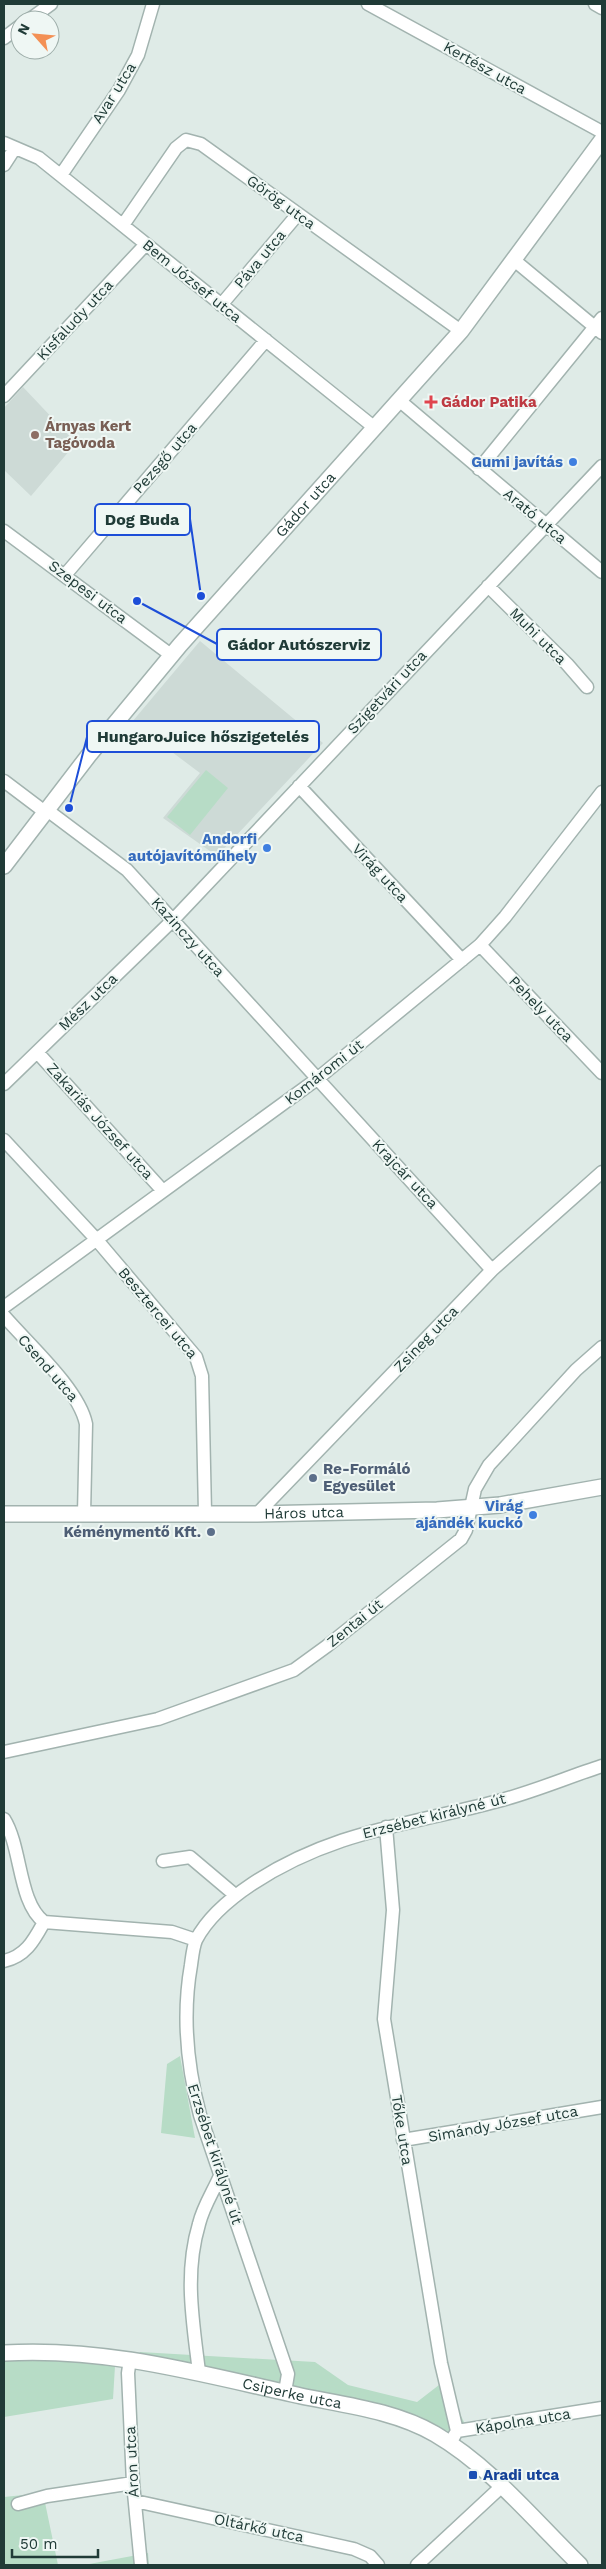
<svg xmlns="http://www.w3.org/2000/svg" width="606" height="2569" font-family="'Work Sans',sans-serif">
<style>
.built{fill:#cddad6}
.green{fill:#b7dcc6}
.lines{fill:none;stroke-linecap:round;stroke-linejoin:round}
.minor-casing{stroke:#a2b3af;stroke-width:15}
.tertiary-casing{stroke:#a2b3af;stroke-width:18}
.minor{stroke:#fff;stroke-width:12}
.tertiary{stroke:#fff;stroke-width:15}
.health-dot{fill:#e0444e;stroke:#eff7f4;stroke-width:2}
.education-dot{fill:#8d6e63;stroke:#eff7f4;stroke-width:2}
.shop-dot{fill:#3f7fe0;stroke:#eff7f4;stroke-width:2}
.service-dot{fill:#5c6f8a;stroke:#eff7f4;stroke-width:2}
.transit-dot{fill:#1a4fb4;stroke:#eff7f4;stroke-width:2}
.labels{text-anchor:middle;stroke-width:4;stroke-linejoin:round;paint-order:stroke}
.street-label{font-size:15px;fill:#203b37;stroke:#eff7f4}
.health-label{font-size:15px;font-weight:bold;fill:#be3a42;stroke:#eff7f4;text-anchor:start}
.education-label{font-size:15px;font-weight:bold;fill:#785e54;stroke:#eff7f4;text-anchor:start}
.shop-label{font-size:15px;font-weight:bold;fill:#366cbe;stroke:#eff7f4;text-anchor:end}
.service-label{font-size:15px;font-weight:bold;fill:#4e5e75;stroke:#eff7f4;text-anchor:start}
.transit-label{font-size:15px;font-weight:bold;fill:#164399;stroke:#eff7f4;text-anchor:start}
.leader{fill:none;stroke:#1d4ed8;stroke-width:2}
.callout-dot{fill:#1d4ed8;stroke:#eff7f4;stroke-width:2}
.callout{fill:#eff7f4;stroke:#1d4ed8;stroke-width:2}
.callout-label{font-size:16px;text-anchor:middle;font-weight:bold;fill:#203b37}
</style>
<rect width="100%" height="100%" fill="#dfebe7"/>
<!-- built -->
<path class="built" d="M23,387l53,56 -45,53 -27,-26v-62z
M200,641l123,102 -106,113 -54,-38 37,-45 -68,-51z"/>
<!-- green -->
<path class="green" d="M206,770l22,18 -38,47 -23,-18z
M180,2056l15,82 -34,-5 6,-69z
M140,2352l175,10 33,23 69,17 22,-17 17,21 9,18 -17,7 -56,-16 -255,-57z
M41,2360l60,3 14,3 -2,33 -109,18v-56z
M43,2493l15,72h-54v-68z
M148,2553l1,12h-65z"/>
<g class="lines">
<defs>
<path id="minor" d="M368,4l234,128
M595,4l7,4
M29,20l22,-16
M4,38l16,-12
M4,143l35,15 336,270
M4,165l11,-17
M61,175l58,-85 19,-35 15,-51
M123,225l53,-77 10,-8 15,4 260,187
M514,260l88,73
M221,305l77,-91
M4,396l142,-152
M400,401l202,171
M479,469l123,-151
M4,531l167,124
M65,575l201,-235
M488,586l79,78 20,23
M4,781l41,31
M299,786l163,174
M47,810l80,60 365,400
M480,945l122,128
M37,1052l126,139
M4,1084l169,-164 429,-454
M4,1140l92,99 100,118 6,19 3,137
M4,1307l313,-228 163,-134 25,-28 97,-125
M4,1316c24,28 75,73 82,108l-2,90
M257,1514l235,-244 110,-98
M4,1752l154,-33 136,-49 33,-24 134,-107 5,-9 9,-41 14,-24 87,-95 26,-23
M4,1819c18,29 14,83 40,103
M386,1827l7,83 -9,109 57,344 16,68
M163,1861l27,-4 45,38
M44,1922l128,10 24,8
M4,1961c22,-5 30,-21 40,-39
M403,2140l199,-33
M130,2359l-2,14 5,110 8,82
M199,2372c-6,-50 -15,-98 0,-148 4,-17 14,-32 21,-48
M285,2392l3,-18 -88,-259c-13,-49 -18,-99 -9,-150 1,-7 2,-18 5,-25 12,-23 35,-42 56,-56 80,-53 157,-59 246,-83 35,-9 70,-24 104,-35
M453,2438l4,-7 145,-23
M135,2501l219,48 16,7 8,9
M18,2504l29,-8 86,-13
M417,2565l84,-78"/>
<g id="tertiary">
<path id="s1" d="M4,866l85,-111 91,-110 281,-314 141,-191"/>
<path id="s2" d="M4,1514h253l180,-4 63,-5 102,-18"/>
<path id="s3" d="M4,2353c103,-6 197,21 297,43 44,9 95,15 134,38 55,32 99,86 145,131"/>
</g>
</defs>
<!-- minor casing -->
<use href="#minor" class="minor-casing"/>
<!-- tertiary casing -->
<use href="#tertiary" class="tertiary-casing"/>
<!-- minor -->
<use href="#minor" class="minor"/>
<!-- tertiary -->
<use href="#tertiary" class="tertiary"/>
</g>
<!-- markers -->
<path class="health-dot" d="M428.5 394.5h5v5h5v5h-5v5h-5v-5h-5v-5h5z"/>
<circle class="education-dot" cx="35" cy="435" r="5"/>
<g class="shop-dot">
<circle cx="573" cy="462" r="5"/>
<circle cx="267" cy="848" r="5"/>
<circle cx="533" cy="1515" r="5"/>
</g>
<g class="service-dot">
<circle cx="313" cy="1478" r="5"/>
<circle cx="211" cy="1532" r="5"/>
</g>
<rect class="transit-dot" x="468" y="2470" width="10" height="10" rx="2.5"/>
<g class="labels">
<!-- street labels -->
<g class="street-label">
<text transform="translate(485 68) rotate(29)" y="5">Kertész utca</text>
<text transform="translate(114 93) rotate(-58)" y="5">Avar utca</text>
<text transform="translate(281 202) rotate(36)" y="5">Görög utca</text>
<text transform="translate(260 259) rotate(-50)" y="5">Páva utca</text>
<text transform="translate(192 281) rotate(39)" y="5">Bem József utca</text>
<text transform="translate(75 320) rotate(-47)" y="5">Kisfaludy utca</text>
<text transform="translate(165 458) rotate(-49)" y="5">Pezsgő utca</text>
<text dy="5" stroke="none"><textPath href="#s1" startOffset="471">Gádor utca</textPath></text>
<text transform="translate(535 516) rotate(40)" y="5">Arató utca</text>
<text transform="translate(88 592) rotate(37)" y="5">Szepesi utca</text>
<text transform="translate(538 636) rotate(45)" y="5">Muhi utca</text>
<text transform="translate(387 692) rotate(-47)" y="5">Szigetvári utca</text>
<text transform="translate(380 873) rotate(47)" y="5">Virág utca</text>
<text transform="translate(188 937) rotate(48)" y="5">Kazinczy utca</text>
<text transform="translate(88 1002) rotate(-44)" y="5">Mész utca</text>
<text transform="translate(541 1009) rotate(46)" y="5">Pehely utca</text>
<text transform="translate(324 1072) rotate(-38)" y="5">Komáromi út</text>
<text transform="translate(100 1121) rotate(48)" y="5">Zakariás József utca</text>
<text transform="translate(405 1174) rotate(47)" y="5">Krajcár utca</text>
<text transform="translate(158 1313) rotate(50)" y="5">Besztercei utca</text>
<text transform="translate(426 1339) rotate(-46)" y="5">Zsineg utca</text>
<text transform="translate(48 1368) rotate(49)" y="5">Csend utca</text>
<text dy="5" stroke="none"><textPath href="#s2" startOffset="300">Háros utca</textPath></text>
<text transform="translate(355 1623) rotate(-39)" y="5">Zentai út</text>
<text transform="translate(434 1816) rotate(-14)" y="5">Erzsébet királyné út</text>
<text transform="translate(503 2124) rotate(-10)" y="5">Simándy József utca</text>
<text transform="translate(402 2130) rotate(81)" y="5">Tőke utca</text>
<text transform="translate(215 2154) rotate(72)" y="5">Erzsébet királyné út</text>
<text dy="5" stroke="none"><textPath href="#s3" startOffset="292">Csiperke utca</textPath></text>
<text transform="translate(523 2421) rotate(-9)" y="5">Kápolna utca</text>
<text transform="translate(132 2462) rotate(-93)" y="5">Áron utca</text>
<text transform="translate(259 2528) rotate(12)" y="5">Oltárkő utca</text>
</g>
<!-- health labels -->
<g class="health-label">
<text x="441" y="407">Gádor Patika</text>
</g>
<!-- education labels -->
<g class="education-label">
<text x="45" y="431">Árnyas Kert<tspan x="45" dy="17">Tagóvoda</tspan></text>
</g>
<!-- shop labels -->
<g class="shop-label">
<text x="563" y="467">Gumi javítás</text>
<text x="257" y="844">Andorfi<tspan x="257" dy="17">autójavítóműhely</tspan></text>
<text x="523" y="1511">Virág<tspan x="523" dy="17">ajándék kuckó</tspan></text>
</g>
<!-- service labels -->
<g class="service-label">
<text x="323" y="1474">Re-Formáló<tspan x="323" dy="17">Egyesület</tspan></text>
<text x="201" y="1537" text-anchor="end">Kéménymentő Kft.</text>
</g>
<!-- transit labels -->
<g class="transit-label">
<text x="483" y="2480">Aradi utca</text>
</g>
</g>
<!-- callouts -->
<path class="leader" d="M201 596L190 519M137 601L217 644M69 808L87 737"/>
<g class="callout-dot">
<circle cx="201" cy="596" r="5"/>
<circle cx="137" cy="601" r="5"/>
<circle cx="69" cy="808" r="5"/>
</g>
<g class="callout">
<rect x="95" y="504" width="95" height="31" rx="5"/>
<rect x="217" y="629" width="164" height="31" rx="5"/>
<rect x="87" y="721" width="232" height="31" rx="5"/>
</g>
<g class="callout-label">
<text x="142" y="525">Dog Buda</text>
<text x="299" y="650">Gádor Autószerviz</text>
<text x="203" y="742">HungaroJuice hőszigetelés</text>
</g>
<!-- border -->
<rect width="606" height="2569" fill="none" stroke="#203b37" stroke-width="10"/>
<!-- north arrow -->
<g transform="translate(35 35) rotate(297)"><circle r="24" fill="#eff7f4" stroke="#9caca8"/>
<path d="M0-4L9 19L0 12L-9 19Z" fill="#f39055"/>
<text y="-8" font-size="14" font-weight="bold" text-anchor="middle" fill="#203b37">N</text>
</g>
<!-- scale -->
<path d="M12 2549v8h86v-8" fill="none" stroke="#203b37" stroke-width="2.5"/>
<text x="20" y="2549" font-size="15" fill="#203b37" stroke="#eff7f4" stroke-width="4" paint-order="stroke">50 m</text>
</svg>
